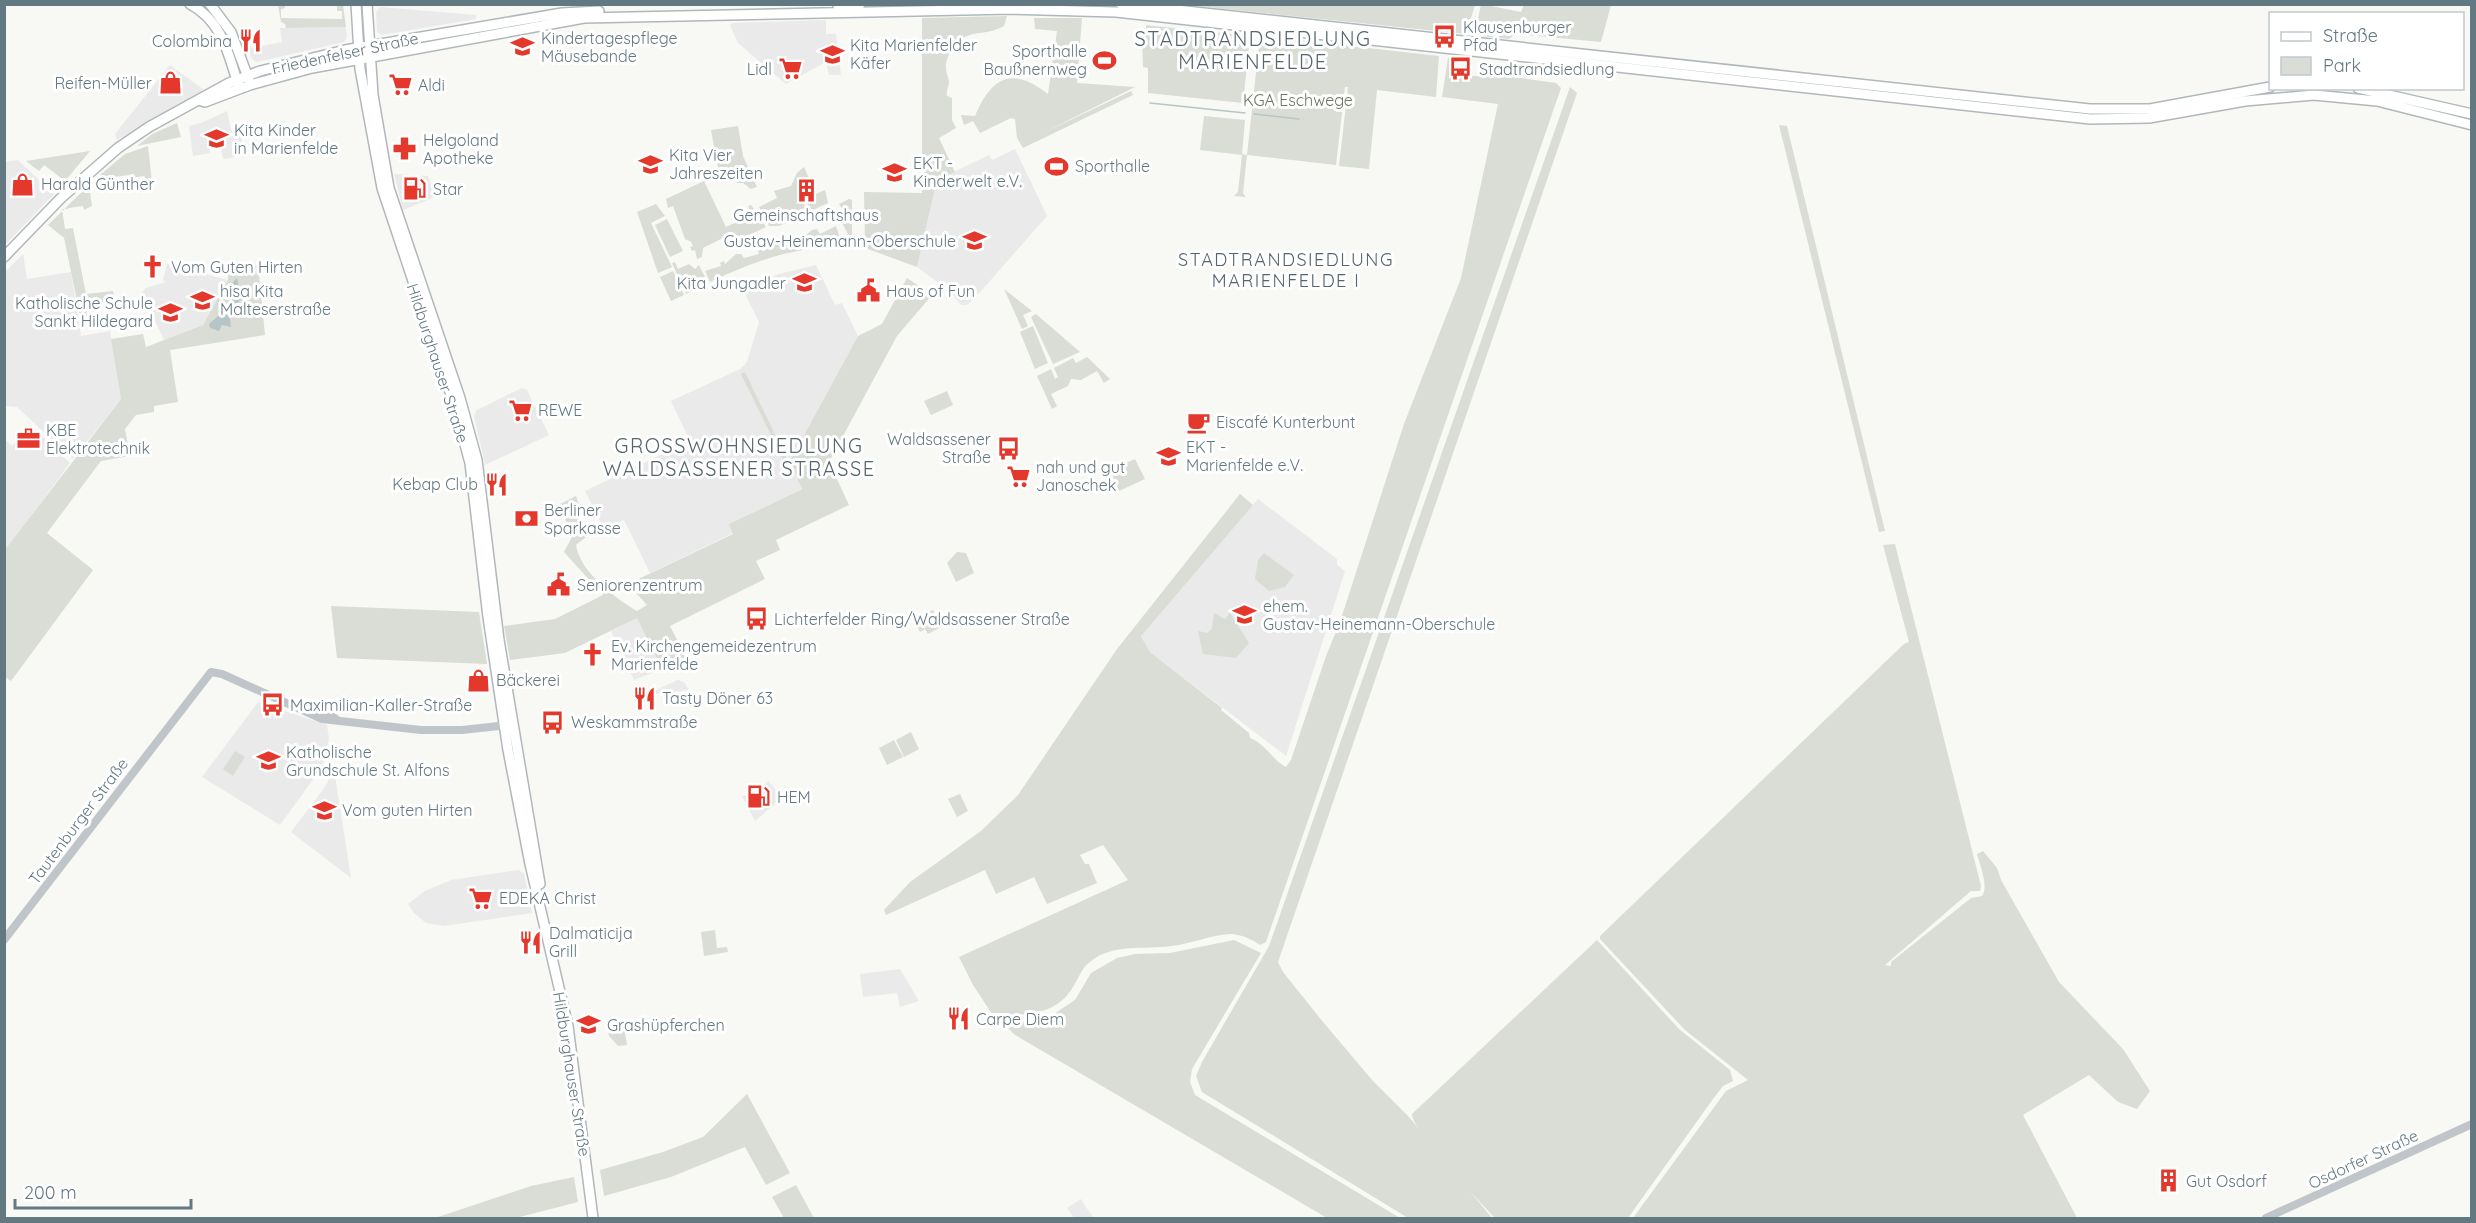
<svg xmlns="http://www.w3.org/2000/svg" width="2476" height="1223" font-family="Quicksand,sans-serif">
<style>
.built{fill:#e9eae9}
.green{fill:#d9ddd5}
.water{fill:#b6c5c7}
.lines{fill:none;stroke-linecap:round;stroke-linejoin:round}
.stream{stroke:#b6c5c7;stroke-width:1.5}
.major-casing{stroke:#b0b8bb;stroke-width:12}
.minor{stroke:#bfc5c8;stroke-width:8}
.major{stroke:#fff;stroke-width:9}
.labels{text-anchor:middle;stroke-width:6;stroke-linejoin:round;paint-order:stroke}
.poi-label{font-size:16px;fill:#637981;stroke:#fff;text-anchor:start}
.street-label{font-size:16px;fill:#637981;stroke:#fff}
.park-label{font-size:16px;fill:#6a7962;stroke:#fff}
.neighbourhood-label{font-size:18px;letter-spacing:1.5px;fill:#55656c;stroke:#fff}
.quarter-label{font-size:20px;letter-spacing:1.5px;fill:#55656c;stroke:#fff}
</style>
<rect width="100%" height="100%" fill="#f8f8f5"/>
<!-- built -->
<path class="built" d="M380,7l96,8v4l-94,16 -5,-3 -1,-19z
M826,20v14h10l5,41h-12l-3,-13 -40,22 -48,-41 -8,-18 2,-2z
M346,27l1,10 -3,5 -87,20 -5,-3 -5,-13 5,2 30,-6 -2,-14z
M170,65l34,25 -87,50 -2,-6z
M227,111l4,19h10l2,26 -20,3 -2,-11 -11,1v4l-17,3 -4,-30 12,-3z
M1015,149l32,67 -65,74 -15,15h-6l-13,-15 -31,-23 20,-87 52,-25 3,5z
M18,160l36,34 -49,51v-83z
M394,174l34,2 7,21 -32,13z
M23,254l4,25 44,-7 10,64 29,-5 11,68 -48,60 -56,-52 -12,-1v-134z
M167,264l61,16 -25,45 -39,15 -15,-32 -10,-13 7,-7 20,-6 -3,-2z
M816,265l19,40 7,-2 16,33 -68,125 13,27 -74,36 4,9 -83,40 -26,-53 -20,9 -19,-38 105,-50 -19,-40 69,-32 7,-7 12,-40 -19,-38 3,-2 3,4 33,-12z
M522,388l5,2 22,45 -64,30 -11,-49 3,-6z
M30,425l40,38 -65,88 -1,-112 8,7z
M1258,499l79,60v6l8,6 -59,185 -136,-104 -9,-17z
M637,618l25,51 -28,11 -23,-49z
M678,680l6,2 6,10 -2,-2 -43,5z
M258,702l69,23 2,14 -7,28 -42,58 -78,-48z
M334,770l17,108 -60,-46 34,-45z
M768,781l11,13v6l-24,21 -13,-25 10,-1z
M519,870l5,4 8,39 -88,13 -18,-3 -12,-10 -6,-9 17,-13 26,-11z
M900,969l19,32 -19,6 -3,-14 -34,4 -3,-23z
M1081,1199l4,7 9,12h-20l-7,-10z"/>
<!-- green -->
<path class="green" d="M1481,4l40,8 3,-7h87l-10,37 -75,-7h-12l-5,4 -28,-3 -5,-6z
M278,5h7v3l-4,1v9l61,1v-8h-5v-6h6l3,22 -60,1 -1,-4 -4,-2z
M1187,5h288l-9,29z
M1007,16l-3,10c-11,6 -19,6 -31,8 -15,3 -28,20 -27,35 0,5 3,9 3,14 -1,5 -3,8 -2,13l5,2v22l4,8 -17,10 16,34 -18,8 -20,87 -49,-18 -3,-6 -1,-51 58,1v-175z
M1034,18h48l-5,65 58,4 -94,47 90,-43 2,4 -110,53 -6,-10 -2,-19 -4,-1 -31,15 -7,-12 -9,4 -3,-10 14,1c17,-41 39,-49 73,-22l9,-63 -22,-2z
M1146,25l104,11 -7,67 -95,-10v-25l-5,-1 -1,-33 4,-2z
M1260,36l179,20 -3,41 -59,-7 -8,79 -30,-3 9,-79h-3l-9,78 -89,-10 -4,38 3,4 -12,-1 4,-4 4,-37 -42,-5 4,-34 41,4 -3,34 5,1z
M1448,58h4l7,12 3,-1 8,7h10l8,-12h7l2,11 7,1 -1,2 3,-2 50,7 5,5 -295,854 -6,3c-9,-6 -19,-11 -30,-11 -20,1 -39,10 -59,12 -26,4 -57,-3 -80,15 -15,11 -14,32 -37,45 -18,10 -39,7 -58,14l-23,-35 -14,-28 169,-77 -25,-35 -23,10 5,9h4l8,19 -50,21 -13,-27 -38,17 -11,-24 -99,45 -2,-5 26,-28 71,-51 37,-36 99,-146 123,-155 13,11 -112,131 9,16 72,56 -1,2 28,23 1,5c16,6 22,22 36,29l5,-7 35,-104 14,-34 64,-198 57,-146 37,-174 -56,-7z
M1570,87l7,6 -299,869 5,10 40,50 50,59 36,36 83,101h-84l-206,-126 -6,-16 6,-14 67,-116z
M177,123l4,14 -44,9 15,-12z
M1779,125l8,1 98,405 -6,1z
M738,126l5,30 14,31 -6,2 -8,-6h-6l-8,-14 -10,4 -8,-43z
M148,146l4,36 -3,1 -5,-7 -13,2 -1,-3 -26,3v6h-4v-9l25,-21z
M90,151l-25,30 -21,-16 -5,6 -13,-10z
M804,167l12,27 9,-4 3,13 -17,8 -7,-13 8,-2 -7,-13 -6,3 2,3 -3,2 10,22 -29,13h-10l-10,-19 18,-9 -3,-7 17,-5 6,-13z
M704,181l22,46 26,-12 -4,-9 3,-1 15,22 -24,11 -17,-1 -22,11 -1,9 -5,2 -2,-9 -3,1 -2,-4 3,-1 -2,-4 -6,-3 -12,-33 -5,2 -2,-9z
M89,185l3,21 -8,4 -1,-4 -21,3 3,20 8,-1 13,66 27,-3 2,9 -29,5 1,14 -6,1 -17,-82 -16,-13z
M849,199l3,1v41l-3,4c-56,3 -88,13 -139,37l-5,-11 16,-5 -1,-3 4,-2 1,3 11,-10h5l3,4 15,-4 -1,-3 4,-2 1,3 11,-10 5,-1 3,5 15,-4 -1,-3 4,-2 1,2 11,-9 5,-1 3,5 16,-8 4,12 8,-4 -7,-13 5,-6 -7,-11z
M656,204l9,12 -14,7 21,44 -14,6 -21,-61z
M667,219l16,32 -13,6 -15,-32z
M675,262l3,7 11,-5 6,5 4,-4 9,18 -22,11 -14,-31z
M258,265l7,70 -95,15 8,52 -24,4v6l-18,3 -11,14 5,27 -29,5 -54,72 46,37 -82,111 -6,-4 -1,-126 117,-152 -10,-60 32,-5 3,13 57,-22 25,-45v-10z
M673,271l11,24 -13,6 -11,-24z
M907,278l25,17 -35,41 -68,126 20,43 -73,35 4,10 -24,11 9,18 -95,47 16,31 -24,12 -25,-51 -72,35 -55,7 -6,-34 51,-7 48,-24 -39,-43 9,-17 -15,-30 18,-9c6,14 3,27 10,41l-10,8c4,27 39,53 61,66l10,-6 -19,-21 105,-50 -4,-10 73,-35 -12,-28 68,-125 24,-12z
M1004,289l28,22 -9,4 5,11 -6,3z
M1036,314l44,38 -27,12 -22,-47z
M1033,326l15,37 -13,6 -15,-37z
M1087,357l23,22 -6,4 -7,-12 -16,9 -10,-1 -3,7 -17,8 6,12 -5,3 -15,-33 14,-7 4,10 3,-2 -4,-9 19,-10 3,5z
M745,372l44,92 -3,2 -45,-92z
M947,391l6,14 -22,10 -7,-14z
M1135,459l10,20 -26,12 -9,-21z
M1895,544l86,342 -1,5h-9l-86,74 6,1v-4l80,-64 11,-2c7,-10 -2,-30 -5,-42l6,-3 14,17 4,12 58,102 64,67 27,42 -13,18 -19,-7 -29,-27 -66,40 54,103h-444l93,-127 22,-11 -63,-50 -85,-91v-3l304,-292 5,-2 -26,-97z
M957,552l9,1 8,20 -18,9 -9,-19z
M1264,553l30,22 -9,12 -16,4 -14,-12 3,-19z
M331,606l148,6 8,52 -150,-6z
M933,610l8,17 -13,7 -3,-5 -5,3 -6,-12z
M1214,613l11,6 5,-6 19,30 -13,15 -33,-4 -5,-23 9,2 5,-4z
M911,732l8,17 -15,8 -8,-17z
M894,740l9,17 -16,8 -8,-17z
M235,751l10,6 -12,19 -10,-7z
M960,794l8,17 -11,6 -9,-18z
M715,930l2,18 10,-1 1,5 -24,4 -3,-24z
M1234,940l27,13 -69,116 -2,13 5,13 205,123h-73l-312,-183 -10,-10 31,-4 18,-7 21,-14 16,-27 26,-15 18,-4 35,-1z
M1597,940l82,89 51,41 3,11 -10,5 -10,13 -85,119h-133c-14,-15 -85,-90 -83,-104z
M624,1027l3,18 -9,1 -9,-10 -1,-7z
M747,1094l43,79 -24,12 -21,-38 -74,30 -67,19 -4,-26 63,-18 40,-15z
M574,1177l4,25 -62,16h-81l96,-32z
M796,1185l18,33h-30l-12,-21z"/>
<!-- water -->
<path class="water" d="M237,278l4,21 -12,12 2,16 -9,-2 -3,6 -9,-3 -1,-4 22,-19c-2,-13 -4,-17 6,-27z"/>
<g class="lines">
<!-- stream -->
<path class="stream" d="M1150,103l95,10
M1254,114l45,5"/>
<defs>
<path id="major" d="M190,4c32,17 38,49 48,80
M210,4l21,28 18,48
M356,4l4,65 22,119 71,213 17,62 18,154 20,133 22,114 38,162 25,192
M367,4l6,91 16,93 71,210 17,62 22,180 41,244
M1121,4l969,105h60l120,-22
M838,6l22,-2
M2358,88l114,26
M199,100l6,2 45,-17 62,-17 272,-50 427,-9 105,3 974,107 59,-1 96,-17 69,-6 63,6 95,24
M4,257l57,-59 57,-50 31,-21 80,-44 31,-12 85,-21 217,-37 37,-2"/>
</defs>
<!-- major casing -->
<use href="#major" class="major-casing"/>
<!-- minor -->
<path class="minor" d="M304,709l21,2 11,8
M4,940l207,-268 11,2 100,45 99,11h41l46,-5
M2266,1218l206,-94"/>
<!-- major -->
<use href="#major" class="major"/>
</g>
<!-- icons -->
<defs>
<symbol id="bus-bare" viewBox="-9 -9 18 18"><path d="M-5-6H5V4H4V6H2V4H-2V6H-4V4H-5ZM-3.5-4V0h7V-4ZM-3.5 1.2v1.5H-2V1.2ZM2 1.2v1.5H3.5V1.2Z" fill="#e3382b" stroke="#fff" stroke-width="2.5" paint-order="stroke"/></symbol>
<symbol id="restaurant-bare" viewBox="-9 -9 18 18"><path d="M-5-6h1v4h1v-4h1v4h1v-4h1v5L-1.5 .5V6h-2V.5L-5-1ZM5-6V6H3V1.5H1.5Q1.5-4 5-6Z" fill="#e3382b" stroke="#fff" stroke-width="2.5" paint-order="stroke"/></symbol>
<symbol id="school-bare" viewBox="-9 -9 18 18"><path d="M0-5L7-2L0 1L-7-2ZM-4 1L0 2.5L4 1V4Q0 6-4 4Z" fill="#e3382b" stroke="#fff" stroke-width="2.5" paint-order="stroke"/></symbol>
<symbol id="stadium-bare" viewBox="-9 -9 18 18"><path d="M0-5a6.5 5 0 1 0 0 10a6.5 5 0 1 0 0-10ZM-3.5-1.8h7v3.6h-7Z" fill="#e3382b" stroke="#fff" stroke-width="2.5" paint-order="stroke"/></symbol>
<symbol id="supermarket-bare" viewBox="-9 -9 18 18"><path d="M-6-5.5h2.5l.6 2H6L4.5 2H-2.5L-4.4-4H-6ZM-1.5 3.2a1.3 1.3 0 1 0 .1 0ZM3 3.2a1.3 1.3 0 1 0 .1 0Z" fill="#e3382b" stroke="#fff" stroke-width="2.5" paint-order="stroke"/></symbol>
<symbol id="shop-bare" viewBox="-9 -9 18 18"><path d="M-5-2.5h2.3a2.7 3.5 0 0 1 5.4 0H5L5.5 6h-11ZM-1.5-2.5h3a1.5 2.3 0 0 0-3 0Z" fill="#e3382b" stroke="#fff" stroke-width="2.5" paint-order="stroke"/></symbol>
<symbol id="pharmacy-bare" viewBox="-9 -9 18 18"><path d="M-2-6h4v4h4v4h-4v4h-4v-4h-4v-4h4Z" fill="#e3382b" stroke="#fff" stroke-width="2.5" paint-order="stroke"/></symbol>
<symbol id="fuel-bare" viewBox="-9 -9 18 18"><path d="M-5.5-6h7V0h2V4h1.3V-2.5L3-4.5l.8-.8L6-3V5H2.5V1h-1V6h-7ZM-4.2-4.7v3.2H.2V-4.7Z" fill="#e3382b" stroke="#fff" stroke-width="2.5" paint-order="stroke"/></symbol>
<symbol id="building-bare" viewBox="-9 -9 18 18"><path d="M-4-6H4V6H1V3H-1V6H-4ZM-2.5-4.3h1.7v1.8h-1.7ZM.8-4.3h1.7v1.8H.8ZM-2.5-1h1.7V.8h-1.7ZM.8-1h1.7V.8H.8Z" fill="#e3382b" stroke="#fff" stroke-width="2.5" paint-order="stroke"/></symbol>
<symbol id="church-bare" viewBox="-9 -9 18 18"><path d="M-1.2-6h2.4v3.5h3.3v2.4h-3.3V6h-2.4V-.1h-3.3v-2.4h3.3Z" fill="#e3382b" stroke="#fff" stroke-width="2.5" paint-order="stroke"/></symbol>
<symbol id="civic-bare" viewBox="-9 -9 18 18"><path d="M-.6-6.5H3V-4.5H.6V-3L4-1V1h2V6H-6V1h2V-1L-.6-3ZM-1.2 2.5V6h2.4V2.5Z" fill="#e3382b" stroke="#fff" stroke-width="2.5" paint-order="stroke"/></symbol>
<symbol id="cafe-bare" viewBox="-9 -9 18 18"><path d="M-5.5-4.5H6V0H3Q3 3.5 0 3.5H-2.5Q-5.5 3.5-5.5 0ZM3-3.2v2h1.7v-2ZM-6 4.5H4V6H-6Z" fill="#e3382b" stroke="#fff" stroke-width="2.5" paint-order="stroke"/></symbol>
<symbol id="office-bare" viewBox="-9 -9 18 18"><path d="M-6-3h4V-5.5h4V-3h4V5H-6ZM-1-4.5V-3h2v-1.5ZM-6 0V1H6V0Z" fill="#e3382b" stroke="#fff" stroke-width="2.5" paint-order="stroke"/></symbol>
<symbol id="bank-bare" viewBox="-9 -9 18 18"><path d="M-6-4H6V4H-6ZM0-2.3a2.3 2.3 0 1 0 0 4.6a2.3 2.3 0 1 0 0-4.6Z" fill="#e3382b" stroke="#fff" stroke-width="2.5" paint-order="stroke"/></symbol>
</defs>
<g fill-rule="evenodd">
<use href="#bus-bare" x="1428" y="20" width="33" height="33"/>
<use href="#restaurant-bare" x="234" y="24" width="33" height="33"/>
<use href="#school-bare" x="506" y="30" width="33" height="33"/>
<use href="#school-bare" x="816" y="38" width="33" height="33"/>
<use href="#stadium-bare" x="1088" y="44" width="33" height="33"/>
<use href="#supermarket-bare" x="774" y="52" width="33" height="33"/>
<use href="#bus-bare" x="1444" y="52" width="33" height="33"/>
<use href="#shop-bare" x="154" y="66" width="33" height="33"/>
<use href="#supermarket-bare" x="384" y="68" width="33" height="33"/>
<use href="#school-bare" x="200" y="122" width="33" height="33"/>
<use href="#pharmacy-bare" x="388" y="132" width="33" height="33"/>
<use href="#school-bare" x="634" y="148" width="33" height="33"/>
<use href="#stadium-bare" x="1040" y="150" width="33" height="33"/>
<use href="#school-bare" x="878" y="156" width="33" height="33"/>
<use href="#shop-bare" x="6" y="168" width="33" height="33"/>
<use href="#fuel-bare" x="398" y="172" width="33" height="33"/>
<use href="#building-bare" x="790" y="174" width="33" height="33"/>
<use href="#school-bare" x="958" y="224" width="33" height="33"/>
<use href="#church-bare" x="136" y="250" width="33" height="33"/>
<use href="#school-bare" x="788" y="266" width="33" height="33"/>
<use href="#civic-bare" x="852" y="274" width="33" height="33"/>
<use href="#school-bare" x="186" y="284" width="33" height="33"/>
<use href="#school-bare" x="154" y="296" width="33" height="33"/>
<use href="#supermarket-bare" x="504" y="394" width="33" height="33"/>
<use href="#cafe-bare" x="1182" y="406" width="33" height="33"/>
<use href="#office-bare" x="12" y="422" width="33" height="33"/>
<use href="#bus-bare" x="992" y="432" width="33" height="33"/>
<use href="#school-bare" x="1152" y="440" width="33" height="33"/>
<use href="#supermarket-bare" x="1002" y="460" width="33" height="33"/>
<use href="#restaurant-bare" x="480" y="468" width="33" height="33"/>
<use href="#bank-bare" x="510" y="502" width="33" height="33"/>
<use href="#civic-bare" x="542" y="568" width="33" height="33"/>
<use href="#school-bare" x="1228" y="598" width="33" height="33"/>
<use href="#bus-bare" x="740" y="602" width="33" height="33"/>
<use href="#church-bare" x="576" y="638" width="33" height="33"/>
<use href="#shop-bare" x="462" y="664" width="33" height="33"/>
<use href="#restaurant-bare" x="628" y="682" width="33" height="33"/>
<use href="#bus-bare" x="256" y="688" width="33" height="33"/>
<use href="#bus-bare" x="536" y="706" width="33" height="33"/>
<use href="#school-bare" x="252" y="744" width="33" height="33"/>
<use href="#fuel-bare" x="742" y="780" width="33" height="33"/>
<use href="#school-bare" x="308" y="794" width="33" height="33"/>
<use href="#supermarket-bare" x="464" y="882" width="33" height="33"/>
<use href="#restaurant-bare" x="514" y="926" width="33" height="33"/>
<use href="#restaurant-bare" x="942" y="1002" width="33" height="33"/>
<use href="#school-bare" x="572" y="1008" width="33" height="33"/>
<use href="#building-bare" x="2152" y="1164" width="33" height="33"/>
</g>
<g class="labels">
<!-- poi labels -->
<g class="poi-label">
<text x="1463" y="33">Klausenburger<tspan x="1463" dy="18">Pfad</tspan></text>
<text x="541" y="44">Kindertagespflege<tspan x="541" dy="18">Mäusebande</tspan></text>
<text x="232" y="47" text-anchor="end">Colombina</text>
<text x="850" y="51">Kita Marienfelder<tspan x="850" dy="18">Käfer</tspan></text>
<text x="1087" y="57" text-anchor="end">Sporthalle<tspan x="1087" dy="18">Baußnernweg</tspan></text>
<text x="772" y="75" text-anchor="end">Lidl</text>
<text x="1479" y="75">Stadtrandsiedlung</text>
<text x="152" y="89" text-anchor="end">Reifen-Müller</text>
<text x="418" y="91">Aldi</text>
<text x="234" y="136">Kita Kinder<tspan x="234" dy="18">in Marienfelde</tspan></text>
<text x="423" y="146">Helgoland<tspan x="423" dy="18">Apotheke</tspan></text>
<text x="669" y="161">Kita Vier<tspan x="669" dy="18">Jahreszeiten</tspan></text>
<text x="913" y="169">EKT -<tspan x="913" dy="18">Kinderwelt e.V.</tspan></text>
<text x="1075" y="172">Sporthalle</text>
<text x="41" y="190">Harald Günther</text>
<text x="433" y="195">Star</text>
<text x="806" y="221" text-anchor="middle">Gemeinschaftshaus</text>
<text x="956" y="247" text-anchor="end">Gustav-Heinemann-Oberschule</text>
<text x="171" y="273">Vom Guten Hirten</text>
<text x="786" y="289" text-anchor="end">Kita Jungadler</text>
<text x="220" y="297">hisa Kita<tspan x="220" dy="18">Malteserstraße</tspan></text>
<text x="886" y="297">Haus of Fun</text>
<text x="153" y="309" text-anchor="end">Katholische Schule<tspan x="153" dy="18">Sankt Hildegard</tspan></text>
<text x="538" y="416">REWE</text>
<text x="1216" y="428">Eiscafé Kunterbunt</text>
<text x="46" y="436">KBE<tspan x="46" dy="18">Elektrotechnik</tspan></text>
<text x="991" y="445" text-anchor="end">Waldsassener<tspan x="991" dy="18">Straße</tspan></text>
<text x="1186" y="453">EKT -<tspan x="1186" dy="18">Marienfelde e.V.</tspan></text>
<text x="1036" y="473">nah und gut<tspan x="1036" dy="18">Janoschek</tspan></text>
<text x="478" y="490" text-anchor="end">Kebap Club</text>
<text x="544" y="516">Berliner<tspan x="544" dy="18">Sparkasse</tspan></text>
<text x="577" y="591">Seniorenzentrum</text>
<text x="1263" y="612">ehem.<tspan x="1263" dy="18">Gustav-Heinemann-Oberschule</tspan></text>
<text x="774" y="625">Lichterfelder Ring/Waldsassener Straße</text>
<text x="611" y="652">Ev. Kirchengemeidezentrum<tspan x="611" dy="18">Marienfelde</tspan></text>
<text x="496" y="686">Bäckerei</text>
<text x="662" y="704">Tasty Döner 63</text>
<text x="290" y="711">Maximilian-Kaller-Straße</text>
<text x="571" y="728">Weskammstraße</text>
<text x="286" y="758">Katholische<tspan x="286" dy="18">Grundschule St. Alfons</tspan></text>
<text x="777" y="803">HEM</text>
<text x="342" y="816">Vom guten Hirten</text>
<text x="499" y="904">EDEKA Christ</text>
<text x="549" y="939">Dalmaticija<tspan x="549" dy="18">Grill</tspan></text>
<text x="976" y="1025">Carpe Diem</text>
<text x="607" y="1031">Grashüpferchen</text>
<text x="2186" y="1187">Gut Osdorf</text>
</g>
<!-- street labels -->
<g class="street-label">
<text transform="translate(345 53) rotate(-12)" y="6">Friedenfelser Straße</text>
<text transform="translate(438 363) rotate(72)" y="6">Hildburghauser Straße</text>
<text transform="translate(78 821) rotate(-53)" y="6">Tautenburger Straße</text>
<text transform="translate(572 1074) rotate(81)" y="6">Hildburghauser Straße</text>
<text transform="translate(2363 1159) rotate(-25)" y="6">Osdorfer Straße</text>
</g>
<!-- park labels -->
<g class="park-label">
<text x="1298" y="106">KGA Eschwege</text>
</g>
<!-- neighbourhood labels -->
<g class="neighbourhood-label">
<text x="1286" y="266">STADTRANDSIEDLUNG<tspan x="1286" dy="21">MARIENFELDE I</tspan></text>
</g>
<!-- quarter labels -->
<g class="quarter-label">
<text x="1253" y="46">STADTRANDSIEDLUNG<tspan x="1253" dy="23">MARIENFELDE</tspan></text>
<text x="739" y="453">GROSSWOHNSIEDLUNG<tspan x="739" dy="23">WALDSASSENER STRASSE</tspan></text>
</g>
</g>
<!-- border -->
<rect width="2476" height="1223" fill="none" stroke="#637981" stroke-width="12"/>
<!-- legend -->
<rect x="2269" y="12" width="195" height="78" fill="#ffffff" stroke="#c1c9cd" stroke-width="1.5"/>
<rect x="2281" y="32" width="30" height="9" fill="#ffffff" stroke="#c1c9cd" stroke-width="1.5"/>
<text x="2323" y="42" font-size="18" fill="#637981">Straße</text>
<rect x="2281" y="57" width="30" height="18" fill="#d9ddd5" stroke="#c1c9cd" stroke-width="1.5"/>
<text x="2323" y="72" font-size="18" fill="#637981">Park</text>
<!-- scale -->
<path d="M15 1199v9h176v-9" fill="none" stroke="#637981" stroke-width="3"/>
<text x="24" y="1199" font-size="18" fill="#637981" stroke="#ffffff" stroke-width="4.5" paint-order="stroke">200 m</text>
</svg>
